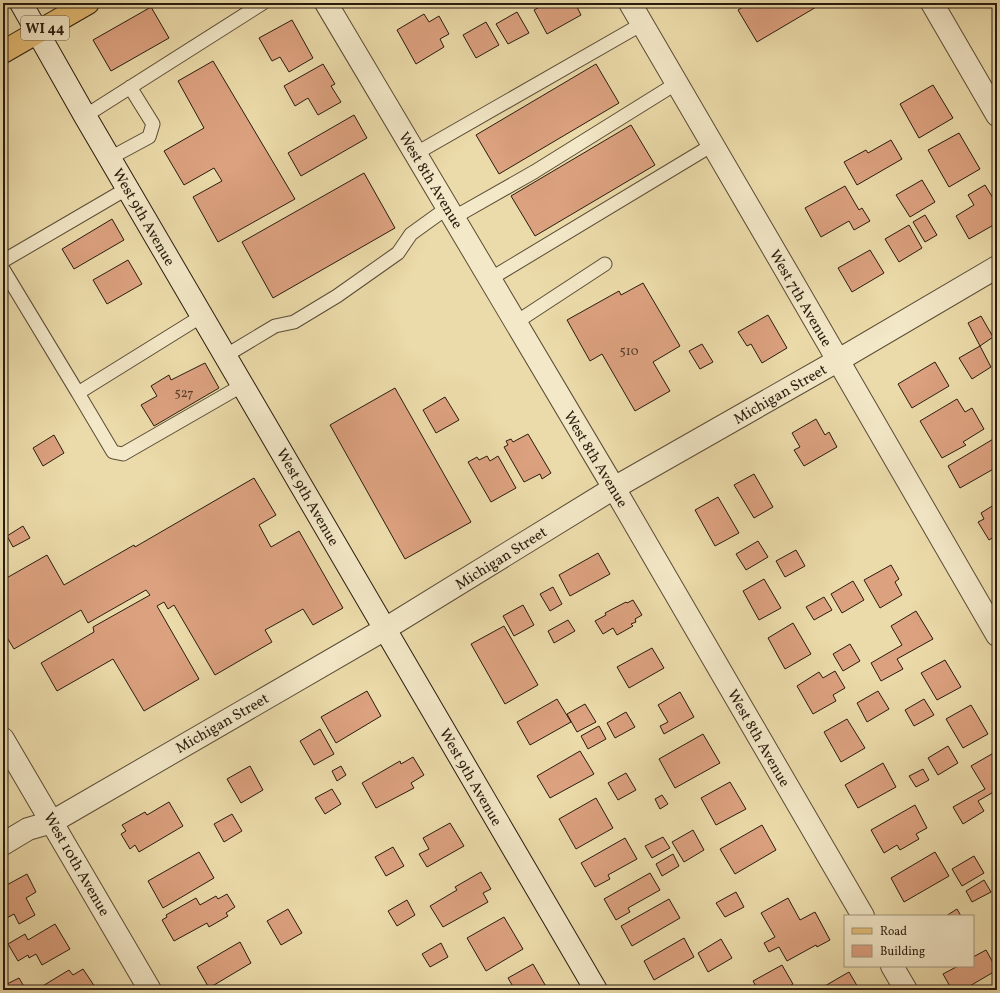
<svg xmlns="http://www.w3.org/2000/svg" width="1000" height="993" font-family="Vollkorn,serif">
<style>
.building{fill:#dca17f;stroke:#291c0e}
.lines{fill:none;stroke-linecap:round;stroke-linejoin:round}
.lane-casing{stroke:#5a4c35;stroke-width:15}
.street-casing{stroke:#5a4c35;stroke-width:24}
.secondary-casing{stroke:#291c0e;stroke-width:24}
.primary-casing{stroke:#291c0e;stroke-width:24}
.lane{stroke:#f3e8c8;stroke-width:13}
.street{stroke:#f3e8c8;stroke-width:22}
.secondary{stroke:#f3e8c8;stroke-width:22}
.primary{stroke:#e6be75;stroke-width:22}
.labels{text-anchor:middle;stroke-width:3;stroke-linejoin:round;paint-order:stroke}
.number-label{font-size:13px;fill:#563d2a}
.shield{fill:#f3e8c8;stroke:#665946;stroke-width:1}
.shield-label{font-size:14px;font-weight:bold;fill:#291c0e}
.street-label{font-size:15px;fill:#291c0e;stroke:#f3e8c8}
</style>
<rect width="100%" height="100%" fill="#ecdbaa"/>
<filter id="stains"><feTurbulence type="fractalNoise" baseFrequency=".005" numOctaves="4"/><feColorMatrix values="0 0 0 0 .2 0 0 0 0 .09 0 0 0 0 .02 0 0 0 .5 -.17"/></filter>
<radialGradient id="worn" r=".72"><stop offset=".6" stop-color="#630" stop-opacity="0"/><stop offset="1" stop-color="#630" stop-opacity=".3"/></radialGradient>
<!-- building -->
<path class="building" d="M547,3h36l-6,4 4,8 -34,19 -13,-24z
M749,3h74l-66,39 -19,-32z
M151,7l18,31 -58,33 -18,-31z
M517,12l12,21 -21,11 -12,-20z
M424,14l5,8 10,-6 10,18 -9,5 4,8 -28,17 -19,-34z
M292,20l21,38 -24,14 -9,-15 -8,4 -13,-23z
M486,22l13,23 -23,13 -13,-23z
M213,61l82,138 -77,43 -25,-45 29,-16 -8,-13 -30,17 -20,-34 40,-23 -26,-47z
M323,64l12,20 -4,2 10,16 -23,13 -10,-17 -13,8 -11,-20z
M596,64l23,39 -120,71 -23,-39z
M933,85l20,33 -34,20 -19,-34z
M354,115l13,23 -66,38 -13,-23z
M631,125l24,40 -120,71 -24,-40z
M959,133l21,36 -31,18 -21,-37z
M891,140l11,19 -45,26 -13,-23 22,-12 2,3z
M364,173l31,55 -122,70 -31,-56z
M922,180l13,22 -25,15 -14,-22z
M985,185l8,13 2,-1 2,4v22l-28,16 -13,-23 18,-11 -6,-10z
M845,186l14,24 3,-2 8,13 -16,9 -5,-9 -28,16 -16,-29z
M925,215l12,20 -12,7 -12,-20z
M112,219l12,21 -50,29 -12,-20z
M909,225l13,23 -23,14 -14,-23z
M870,250l14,23 -32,19 -14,-24z
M128,260l14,24 -35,20 -14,-24z
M643,283l37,63 -27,16 17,29 -35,20 -33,-57 -12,7 -23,-41 52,-29 2,4z
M768,315l19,33 -25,15 -11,-19 -4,2 -9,-14z
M981,316l12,21 -13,9 -12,-23z
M702,344l11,18 -13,7 -11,-18z
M980,346l11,21 -19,12 -13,-21z
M935,362l14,24 -37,22 -14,-24z
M205,363l14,25 -65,38 -13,-21 16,-9 -6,-10 18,-11 2,5z
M395,388l76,134 -66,37 -75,-134z
M445,397l14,23 -23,13 -13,-23z
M957,399l8,13 7,-4 12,21 -21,13 3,3 -24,13 -22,-37z
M816,419l9,16 4,-3 8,15 -33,19 -10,-16 6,-3 -8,-14z
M528,434l23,39 -9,6 -2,-5 -16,8 -20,-35 4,-2 -2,-4 5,-2 2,3z
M54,435l10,18 -21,13 -10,-18z
M995,438l2,17 -4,2 4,10 -37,21 -12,-22z
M487,456l3,5 8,-5 18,32 -25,14 -23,-40 9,-5 2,3z
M754,474l19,33 -19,11 -20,-33z
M254,478l22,37 -17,10 12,22 28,-16 44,77 -30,17 -10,-16 -38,21 7,12 -57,33 -41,-70 -6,4 -4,-7 -7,4 42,73 -55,32 -31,-52 -56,32 -16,-28 53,-31 -1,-5 57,-32 -4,-5 -58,33 -7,-13 -67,39 -11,-18v-51l44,-25 17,30 70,-40 1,2z
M718,497l21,36 -24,13 -20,-36z
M997,503v32l-8,5 -11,-18 6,-3 -3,-6z
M23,526l7,12 -17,9 -6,-11z
M758,541l10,16 -22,13 -10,-16z
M796,550l9,16 -20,11 -9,-16z
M598,553l12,21 -40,22 -11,-21z
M891,565l8,14 -4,3 7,13 -22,13 -16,-28z
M764,579l17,29 -22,12 -16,-29z
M853,581l11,19 -22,13 -11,-19z
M553,587l9,17 -12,7 -10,-17z
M824,597l8,13 -18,10 -8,-13z
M633,600l9,15 -7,4 1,3 -5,2 2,2 -16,9 -4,-7 -10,6 -8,-13 11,-6 -1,-2 21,-11 1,1z
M523,605l11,20 -20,11 -11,-20z
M916,611l17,28 -36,20 6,10 -22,12 -10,-18 31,-18 -11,-19z
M568,620l7,11 -21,12 -6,-12z
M793,623l18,31 -26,15 -17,-31z
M504,626l34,59 -33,19 -34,-60z
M850,644l10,17 -17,10 -10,-17z
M652,648l12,20 -35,20 -12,-21z
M945,660l16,27 -24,13 -16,-27z
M835,671l10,17 -12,7 3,6 -23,13 -16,-28 22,-14 4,6z
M367,691l14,25 -45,27 -15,-26z
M878,691l11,18 -22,13 -10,-19z
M680,692l14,25 -30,17 -4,-8 8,-4 -10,-17z
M557,699l14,23 -41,23 -13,-23z
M924,699l10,16 -20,11 -9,-16z
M585,704l11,18 -19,10 -10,-18z
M971,705l17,29 -25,14 -17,-29z
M626,712l9,15 -20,11 -8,-15z
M847,719l18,29 -24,14 -17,-30z
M599,726l7,13 -18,10 -7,-13z
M320,729l14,25 -20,11 -14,-24z
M703,734l17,29 -45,25 -16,-29z
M948,746l10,17 -20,12 -10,-17z
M580,751l14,23 -44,24 -13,-22z
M997,751v39l-19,11 6,10 -21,13 -10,-17 32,-18 -14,-23z
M413,757l11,18 -13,8 3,5 -38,20 -14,-25 38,-22 1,3z
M883,763l13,24 -38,21 -13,-23z
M250,766l13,24 -22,13 -14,-24z
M341,766l5,9 -9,6 -5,-10z
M923,769l6,11 -13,7 -7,-11z
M626,773l10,17 -18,10 -10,-17z
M730,782l16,27 -30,16 -15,-27z
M332,789l9,15 -16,10 -10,-16z
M662,795l6,9 -8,5 -5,-10z
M596,798l17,30 -37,21 -17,-30z
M169,802l14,24 -44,26 -4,-7 -5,4 -9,-15 5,-3 -4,-6 23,-13 2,3z
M915,805l12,23 -11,6 3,5 -19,11 -3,-5 -13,8 -13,-23z
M232,814l10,17 -18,11 -10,-18z
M450,823l14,23 -37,21 -8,-13 10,-5 -6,-11z
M762,825l14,25 -41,24 -15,-25z
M693,830l11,20 -20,12 -12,-20z
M663,837l7,11 -18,10 -7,-12z
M625,838l12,21 -29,16 2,4 -15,8 -14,-24z
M393,847l11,19 -18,10 -11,-19z
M199,852l15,26 -51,30 -15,-27z
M935,852l14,24 -45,26 -13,-24z
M673,854l6,12 -17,10 -6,-12z
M974,856l10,17 -22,13 -10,-17z
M481,872l10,17 -8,4 5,9 -45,25 -13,-21 27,-16 -2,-3z
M650,873l10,17 -32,18 2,4 -14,8 -12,-21z
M27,874l9,18 -10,6 9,17 -16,9 -5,-10 -11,6v-19l4,-2 -4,-7v-5z
M984,880l7,12 -19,10 -6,-11z
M736,892l8,15 -19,10 -9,-14z
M227,894l8,13 -9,6 2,3 -19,11 -2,-4 -33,18 -12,-21 5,-3 -1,-2 30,-17 4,7 16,-9 2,3z
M788,898l12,22 15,-8 15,28 -13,7 -1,-2 -29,16 -8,-14 -10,5 -5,-9 11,-6 -14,-24z
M669,899l11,19 -48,28 -11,-20z
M407,900l8,15 -18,11 -9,-15z
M288,909l14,24 -21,12 -14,-24z
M957,909l4,7h-15z
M504,917l19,32 -37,22 -19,-33z
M55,924l15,25 -28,16 -6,-11 -7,4 -1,-3 -10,6 -10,-17 17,-10 3,6z
M684,938l10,19 -40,23 -10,-19z
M721,939l11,19 -24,14 -10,-19z
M240,942l11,21 -42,25 -12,-21z
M441,943l7,14 -18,10 -8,-13z
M986,950l11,20 -34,20h-11l-9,-16 15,-8h15v-9z
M533,964l15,26h-33l-7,-12z
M782,965l11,19 -10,6h-25l-5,-9z
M83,969l14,21h-61l33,-20 4,5z
M849,972l10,17 -41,1 24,-14z
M19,978l7,12h-23v-4z"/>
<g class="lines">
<defs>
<path id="lane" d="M85,116l178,-113
M415,154l227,-130
M110,158l39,-21 4,-13 -23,-37
M453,218l81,-46 143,-89
M3,261l125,-73
M3,269l75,124
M490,279l224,-135
M202,316l-124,77 35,59 10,2 120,-69
M515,323l90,-59
M225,356l50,-30 19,-4 43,-26 61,-43 13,-19 36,-26"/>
<path id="street" d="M326,3l288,485 249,428
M630,3c124,210 244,421 367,632
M932,3l65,112
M3,739l147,251
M3,844l25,-15 24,-7 333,-193 229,-141 223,-127 160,-94
M892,966l14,24"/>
<path id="secondary" d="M21,3l64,113 511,874"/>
<path id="primary" d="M3,52l85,-49"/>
</defs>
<!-- lane casing -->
<use href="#lane" class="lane-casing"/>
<!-- street casing -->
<use href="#street" class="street-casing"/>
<!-- secondary casing -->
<use href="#secondary" class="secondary-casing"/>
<!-- primary casing -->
<use href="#primary" class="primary-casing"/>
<!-- lane -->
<use href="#lane" class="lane"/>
<!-- street -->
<use href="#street" class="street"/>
<!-- secondary -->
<use href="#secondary" class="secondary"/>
<!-- primary -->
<use href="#primary" class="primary"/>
</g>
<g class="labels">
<!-- number labels -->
<g class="number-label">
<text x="629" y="355">510</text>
<text x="184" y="397">527</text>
</g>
<!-- shield labels -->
<rect class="shield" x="21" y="16" width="48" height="24" rx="3"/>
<g class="shield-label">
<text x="45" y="33">WI 44</text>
</g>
<!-- street labels -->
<g class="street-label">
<text transform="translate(431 180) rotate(59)" y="5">West 8th Avenue</text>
<text transform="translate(144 217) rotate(60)" y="5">West 9th Avenue</text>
<text transform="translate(801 298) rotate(60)" y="5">West 7th Avenue</text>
<text transform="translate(780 394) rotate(-30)" y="5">Michigan Street</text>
<text transform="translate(596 459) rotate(59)" y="5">West 8th Avenue</text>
<text transform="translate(308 497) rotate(60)" y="5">West 9th Avenue</text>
<text transform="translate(501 558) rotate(-32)" y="5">Michigan Street</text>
<text transform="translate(222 723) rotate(-30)" y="5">Michigan Street</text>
<text transform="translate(759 738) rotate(60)" y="5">West 8th Avenue</text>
<text transform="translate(471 777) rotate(60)" y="5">West 9th Avenue</text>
<text transform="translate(77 864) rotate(60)" y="5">West 10th Avenue</text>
</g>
</g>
<!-- margin -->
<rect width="1000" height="993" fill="none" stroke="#ecdbaa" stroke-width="16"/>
<rect x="4" y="4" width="992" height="985" fill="none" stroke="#291c0e" stroke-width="2"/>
<rect x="8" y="8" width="984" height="977" fill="none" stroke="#291c0e"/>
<!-- legend -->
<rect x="844" y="915" width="130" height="52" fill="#f3e8c8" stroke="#a2967e"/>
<rect x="852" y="928" width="20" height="6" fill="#e6be75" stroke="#a2967e"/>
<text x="880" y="935" font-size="12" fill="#291c0e">Road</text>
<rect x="852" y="945" width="20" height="12" fill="#dca17f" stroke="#a2967e"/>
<text x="880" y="955" font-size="12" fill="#291c0e">Building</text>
<rect width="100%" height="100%" filter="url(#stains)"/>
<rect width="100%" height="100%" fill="url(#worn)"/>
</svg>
